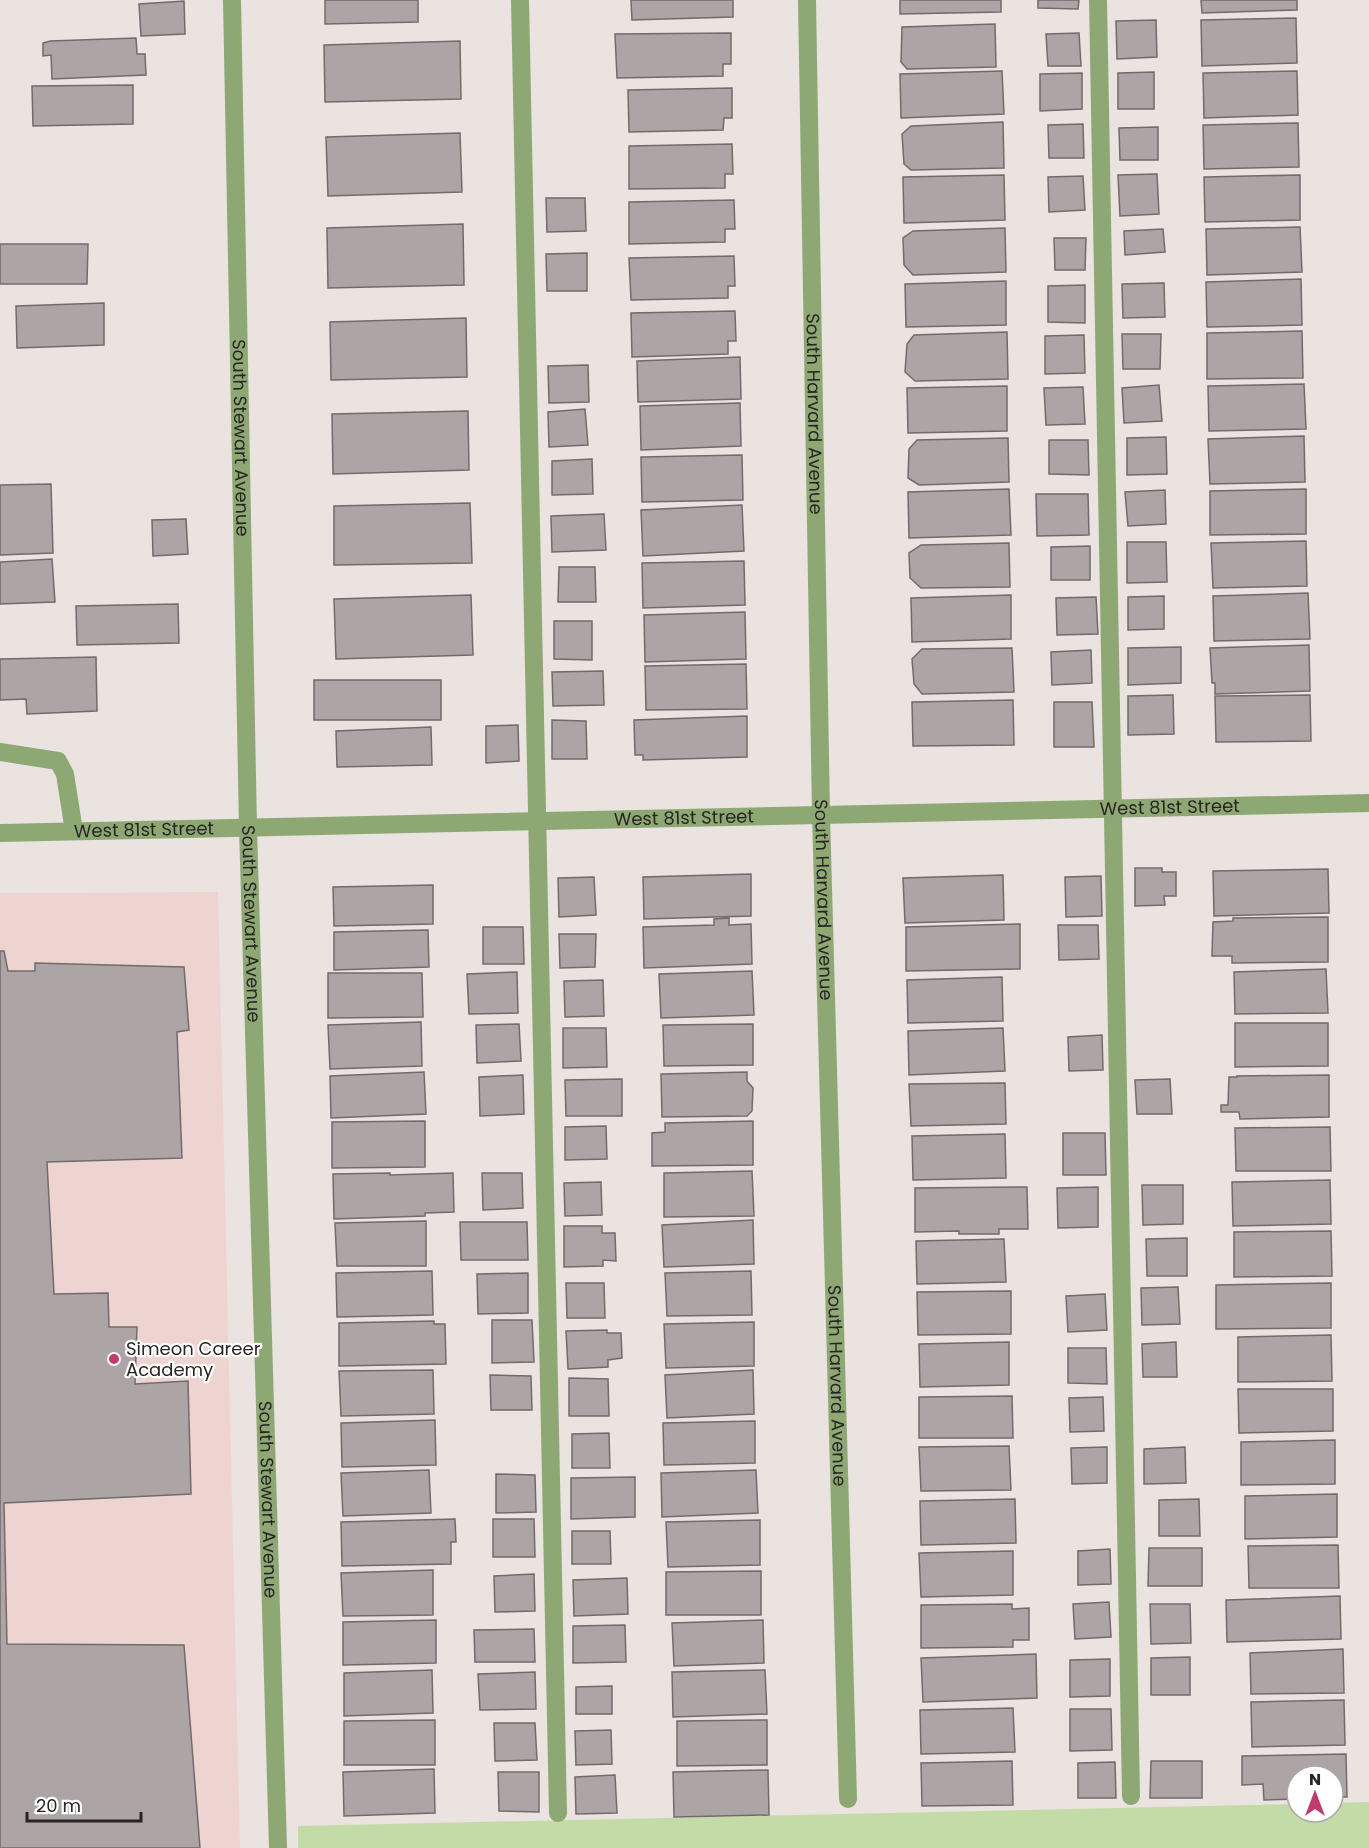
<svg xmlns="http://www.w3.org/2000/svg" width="1369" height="1848" font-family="Poppins,sans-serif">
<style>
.education{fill:#eed4d0}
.green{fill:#c3dba6}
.building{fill:#ada5a5;stroke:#726b6b;stroke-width:1.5}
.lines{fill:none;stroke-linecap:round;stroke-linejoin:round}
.lane{stroke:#8ea874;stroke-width:18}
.street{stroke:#8ea874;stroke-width:18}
.poi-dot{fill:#c53a6e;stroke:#fff;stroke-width:2}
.labels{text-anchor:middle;stroke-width:4.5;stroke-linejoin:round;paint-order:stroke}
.street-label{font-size:18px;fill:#282524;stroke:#fff}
.poi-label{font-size:18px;fill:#282524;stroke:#fff;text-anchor:start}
</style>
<rect width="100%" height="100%" fill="#eae3e0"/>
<!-- education -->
<path class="education" d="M218,892l22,956h-240v-955z"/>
<!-- green -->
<path class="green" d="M1369,1802v46h-1071v-22l999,-22v8h36v-9z"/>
<!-- building -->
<path class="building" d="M325,0h93v22l-93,2z
M631,0h102v17l-101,3z
M900,0h101v12l-101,2z
M1038,0h41l-1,9 -40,-1z
M1201,0h96v10l-95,3z
M184,1l1,33 -44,2 -2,-32z
M1296,18l1,45 -95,3 -1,-46z
M1156,20l1,37 -40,2 -1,-38z
M995,24l1,43 -89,2 -6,-7 1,-35z
M731,33v31h-8v12l-106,2 -2,-44z
M1079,33l2,33h-33l-2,-32z
M136,38l1,16h8l1,21 -94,4 -1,-24 -8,1v-13l7,-2z
M460,41l1,58 -136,3 -1,-57z
M1002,71l2,43 -103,4 -1,-44z
M1297,71l1,44 -94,3 -1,-45z
M1154,72v37h-36v-36z
M1082,73v36l-42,2v-37z
M133,85v39l-100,2 -1,-40z
M732,88v30h-8l-1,12 -94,2 -1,-42z
M1003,122l1,46 -93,2 -7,-6 -2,-30 9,-8z
M1298,123l1,44 -95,2 -1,-44z
M1083,124l1,34h-35l-1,-33z
M1158,127v33h-38l-1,-32z
M460,133l2,59 -134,4 -2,-59z
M732,144l1,30h-8v14l-96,1v-43z
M1157,174l2,40 -39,2 -2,-41z
M1004,175l1,45 -101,3 -1,-46z
M1300,175v45l-95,2 -1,-45z
M1083,176l2,34 -36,2 -1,-35z
M546,198h39l1,33 -39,1z
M734,200l1,29h-10v13l-96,2v-42z
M463,224l1,61 -136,3 -1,-60z
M1300,227l2,45 -95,3 -1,-46z
M1005,228l1,44 -93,3 -9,-10 -1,-27 10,-7z
M1163,229l2,23 -40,3 -1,-24z
M1054,238h32l-1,32h-30z
M0,244h88l-1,40h-87z
M587,253v38h-40l-1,-37z
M734,256l1,30h-7v12l-97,2 -2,-42z
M1301,279l1,46 -95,2 -1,-45z
M1006,281v44l-100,2 -1,-43z
M1164,283l1,34 -42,1 -1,-34z
M1085,285v38l-37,-1v-36z
M104,303v42l-87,3 -1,-42z
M735,311l1,30h-8v13l-96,3 -1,-44z
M466,318l1,59 -136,3 -1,-58z
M1302,331l1,47 -96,1v-46z
M1007,332l1,47 -93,2 -10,-9 2,-28 7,-9z
M1122,334h39l-1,35h-37z
M1084,335l1,38 -40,1v-38z
M740,357l1,42 -103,3 -1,-41z
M588,365l1,37 -40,1 -1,-37z
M1304,384l2,45 -97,2 -1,-45z
M1159,385l3,36 -38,2 -2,-35z
M1007,386v45l-99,2 -1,-45z
M1083,387l2,37 -39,1 -2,-37z
M740,403l1,43 -100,4 -1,-44z
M585,409l3,36 -39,2 -1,-35z
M468,411l1,59 -136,4 -1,-60z
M1304,436l1,46 -95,2 -2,-45z
M1166,437l1,37 -40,1v-37z
M1008,438l1,44 -90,3 -11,-7 1,-29 8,-9z
M1049,440h39l1,35 -40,-1z
M742,455l1,45 -101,2 -1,-45z
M592,459l1,35 -41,1v-34z
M51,484l2,69 -53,2v-70z
M1009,489l2,46 -102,3 -1,-46z
M1306,489v45l-96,1v-44z
M1165,490l1,34 -38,2 -3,-34z
M1036,494h52l1,41 -52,1z
M470,503l2,60 -138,2v-59z
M742,505l2,46 -101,5 -2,-46z
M604,514l2,36 -54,2 -1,-36z
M186,519l2,35 -35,2 -1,-36z
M1306,541l1,45 -94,2 -2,-45z
M1127,542h39l1,40 -40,1z
M1009,543l1,44 -89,1 -11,-10 -1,-25 12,-8z
M1090,546v34h-39v-33z
M52,559l3,43 -55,2v-42z
M744,561l1,44 -102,3 -1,-45z
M559,567h36l1,35h-38z
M1308,593l2,46 -96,2 -1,-45z
M471,595l2,60 -137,4 -2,-60z
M1011,595v44l-99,3 -1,-44z
M1164,596v33l-36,1v-33z
M1096,597l2,37 -41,1 -1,-37z
M178,604l1,39 -102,2 -1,-39z
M745,612l1,47 -101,3 -1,-47z
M554,621h38v39l-38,-1z
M1309,645l1,46 -95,3v-11h-3l-2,-35z
M1181,647v36l-53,2v-37z
M1012,648l2,44 -92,2 -8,-10 -2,-25 10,-10z
M1091,650l1,33 -40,2 -1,-33z
M96,657l1,54 -70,3 -1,-15 -26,1v-41z
M746,664l1,45 -101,1 -1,-44z
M603,671l1,34 -51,1 -1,-34z
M314,680h127v40h-127z
M1173,695l1,39 -46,1v-39z
M1310,695l1,46 -95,1 -1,-46z
M1013,700l1,45 -101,1 -1,-44z
M1054,702h38l2,45h-40z
M747,716v41l-104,3v-5h-8l-1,-35z
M552,720l34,1 1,38h-35z
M518,725l1,36 -33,2v-37z
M431,727l1,38 -95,2 -1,-36z
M1135,868h27v4h14v24h-12l1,9 -30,1z
M1328,869l1,44 -115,3 -1,-45z
M751,874v42l-107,3 -1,-42z
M1003,875l1,45 -99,3 -2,-45z
M1101,876l1,40 -36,1 -1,-40z
M594,877l2,38 -37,2 -1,-39z
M433,885v39l-99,2 -1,-39z
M1328,917v45l-96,1v-7h-20l1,-34 20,-1v-3z
M729,918v7l22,-1 1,40 -108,4 -1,-41 71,-2v-6z
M1020,924v45l-114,2v-44z
M1058,925h40l1,34 -40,1z
M483,927h40l1,37h-41z
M428,930l1,37 -95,3v-38z
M559,934h37l-1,33 -35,1z
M0,951h4l4,20h27v-8l149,4 5,63 -12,2 5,126 -135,4 7,132 54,-1 1,34h28l-2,57 53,-3 3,113 -187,9 3,141 177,1 16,203h-200z
M1326,969l2,44 -93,1 -1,-42z
M752,971l2,44 -93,3 -2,-44z
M517,972l1,41 -49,1 -2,-40z
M328,973h94l1,44 -95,1z
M1002,977l1,44 -95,2 -1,-43z
M603,980l1,36 -39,1 -1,-36z
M421,1022l1,44 -92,3 -2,-44z
M1235,1023h93v43l-93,1z
M519,1024l2,37 -44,2 -1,-38z
M753,1024v41l-89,1 -1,-41z
M563,1028h43l1,39 -44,1z
M1003,1028l2,43 -96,4 -1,-44z
M1102,1035l1,35 -34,1 -1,-34z
M424,1072l2,42 -95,4 -1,-42z
M747,1072v9l6,7 -1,23 -5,5 -85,1 -1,-43z
M523,1075l1,39 -44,2 -1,-39z
M1329,1075v42l-89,2 -1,-7h-18v-7h7l1,-28h8v-1z
M622,1079v37h-56l-1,-36z
M1170,1079l2,35h-35l-2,-34z
M1005,1083l1,41 -95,2 -2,-42z
M425,1121v46l-93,1v-46z
M753,1121v44l-101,1v-33l13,-1v-9z
M606,1126l1,33 -42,1v-33z
M1330,1127l1,44h-95l-1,-43z
M1063,1133h42l1,42h-43z
M1005,1134l1,44 -93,2 -1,-44z
M752,1171l2,45 -90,1v-44z
M390,1173v2l63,-2 1,39 -29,1v3l-91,3 -1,-45z
M482,1173h40l1,35 -40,2z
M1330,1180l1,44 -98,2 -1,-44z
M601,1182l1,33 -37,1 -1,-33z
M1142,1185h41v39l-40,1z
M1027,1187l1,42h-29v5h-40v-3l-44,1v-44z
M1098,1187v40l-40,1 -1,-40z
M753,1220l1,44 -90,3 -2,-42z
M426,1221v45h-89l-2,-43z
M460,1222h67l1,38h-67z
M564,1226h38v7h13l1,28 -13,-1v6l-39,1z
M1331,1231l1,45 -98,1v-45z
M1187,1238v38h-40l-1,-37z
M1004,1239l2,43 -89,2 -1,-43z
M432,1271l1,44 -96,2 -1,-44z
M751,1271l1,44 -85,1 -2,-43z
M528,1273v40l-50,1 -1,-40z
M566,1283h38l1,35h-38z
M1331,1283v45l-115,1v-44z
M1178,1287l2,37 -38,1 -1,-37z
M1011,1291v43l-93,1 -1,-43z
M1105,1294l2,36 -39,2 -2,-36z
M492,1320h40l2,42 -42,1z
M434,1321v3h11l1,40 -107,2v-43z
M754,1322v44l-88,2 -2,-44z
M607,1330v3h14l1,25 -14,2v7l-40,2 -2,-38z
M1331,1335l1,46 -94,1v-45z
M1009,1342v43l-89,2 -1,-43z
M1176,1342l1,35h-34l-1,-33z
M1068,1348h38l1,36 -39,-1z
M433,1370l1,44 -93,2 -2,-45z
M753,1370l1,44 -87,4 -2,-43z
M490,1375l41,1 1,34h-41z
M569,1378l39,1 1,37h-40z
M1238,1389h95v42l-94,2z
M1012,1396l1,42h-94v-41z
M1103,1397l1,34 -34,1 -1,-34z
M435,1420l1,45 -94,2 -1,-44z
M755,1421v42l-91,2 -1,-42z
M609,1433l1,35h-38v-34z
M1335,1440v44l-94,1v-43z
M1009,1446l2,44 -90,1 -2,-44z
M1107,1447v36l-35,1 -1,-36z
M1185,1447l1,36 -42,1v-35z
M429,1470l2,43 -88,3 -2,-43z
M756,1470l2,43 -96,4 -1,-44z
M496,1474l39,1 1,37 -40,1z
M635,1477v40l-64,2v-41z
M1337,1494v43l-92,2v-43z
M1015,1499l1,44 -95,2 -1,-44z
M1199,1499l1,37h-41v-36z
M455,1519l1,23h-5v22l-109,2 -1,-44z
M493,1519h41l1,38h-42z
M760,1520v45l-92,2 -2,-45z
M572,1531h38l1,33h-39z
M1338,1545l1,43h-90l-1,-42z
M1149,1548h53v38h-54z
M1110,1549l1,35 -33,1v-34z
M1013,1551v44l-92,2 -2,-44z
M433,1570v45l-90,1 -2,-43z
M761,1571v44h-95v-43z
M534,1574l1,37 -40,1 -1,-36z
M627,1578l1,36 -54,2 -1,-36z
M1340,1596l1,43 -114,3 -1,-42z
M1109,1602l2,35 -36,2 -2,-35z
M1012,1604v5l17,-1v32h-16v7l-92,1v-43z
M1150,1604h40l1,39 -40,1z
M436,1620v43l-93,2v-43z
M763,1620l1,43 -90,3 -2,-43z
M625,1625l1,37 -53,1v-37z
M534,1629l1,33h-60l-1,-32z
M1343,1649l1,44 -93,1 -1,-41z
M1036,1654l1,44 -114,4 -2,-44z
M1190,1657v38h-39v-37z
M1110,1659v37l-40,1v-37z
M432,1670l1,43 -89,3v-43z
M765,1670l2,44 -94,3 -1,-45z
M535,1672l1,37 -56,1 -2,-36z
M612,1686v28h-36v-27z
M1344,1700l1,45 -93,2 -1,-45z
M1013,1708l2,44 -94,2 -1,-44z
M1070,1709h41l1,41 -42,1z
M435,1720v45h-91v-44z
M767,1720v45l-90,1v-45z
M494,1723h41l2,37 -42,1z
M611,1730l1,34 -36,1 -1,-34z
M1346,1754l1,43h-14v-21h-36v23l-33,1 -1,-16 -21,1v-29z
M1012,1761l1,44 -91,1 -1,-43z
M1151,1761h51v37h-52z
M1115,1762l1,36h-38v-35z
M434,1769l1,44 -91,3 -1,-44z
M768,1770l1,45 -95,2 -1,-45z
M498,1772h41v40l-40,-1z
M615,1775l2,38 -41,1 -1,-37z"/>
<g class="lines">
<!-- lane -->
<path class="lane" d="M520,0l38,1813
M1098,0l33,1796
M0,752l58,9 7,13 9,57"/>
<!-- street -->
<g class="street">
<path id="s1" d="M232,0l16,828 30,1020"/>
<path id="s2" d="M807,0l14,814 27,985"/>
<path id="s3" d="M0,833l1369,-30"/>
</g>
</g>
<!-- markers -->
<circle class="poi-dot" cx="114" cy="1359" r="6"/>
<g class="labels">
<!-- street labels -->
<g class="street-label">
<text dy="6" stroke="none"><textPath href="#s2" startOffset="414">South Harvard Avenue</textPath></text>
<text dy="6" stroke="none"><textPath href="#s1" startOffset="438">South Stewart Avenue</textPath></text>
<text dy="6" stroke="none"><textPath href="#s3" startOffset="1170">West 81st Street</textPath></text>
<text dy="6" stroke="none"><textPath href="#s3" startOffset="684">West 81st Street</textPath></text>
<text dy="6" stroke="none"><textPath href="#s3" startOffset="144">West 81st Street</textPath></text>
<text dy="6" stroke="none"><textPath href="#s2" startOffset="900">South Harvard Avenue</textPath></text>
<text dy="6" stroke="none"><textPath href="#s1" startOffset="924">South Stewart Avenue</textPath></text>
<text dy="6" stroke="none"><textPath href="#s2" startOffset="1386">South Harvard Avenue</textPath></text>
<text dy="6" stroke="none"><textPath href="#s1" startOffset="1500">South Stewart Avenue</textPath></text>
</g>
<!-- poi labels -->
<g class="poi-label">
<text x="126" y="1355">Simeon Career<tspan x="126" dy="21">Academy</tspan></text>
</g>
</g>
<!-- north arrow -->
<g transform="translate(1315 1794)"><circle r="28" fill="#ffffff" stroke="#a9a8a7" stroke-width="1.5"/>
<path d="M0-4.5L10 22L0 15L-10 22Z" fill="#c53a6e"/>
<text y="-9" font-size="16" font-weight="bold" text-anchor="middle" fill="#282524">N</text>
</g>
<!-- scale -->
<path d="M27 1812v9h114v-9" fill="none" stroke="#282524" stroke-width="3"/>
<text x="36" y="1812" font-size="18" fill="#282524" stroke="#ffffff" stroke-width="4.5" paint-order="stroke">20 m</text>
</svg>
